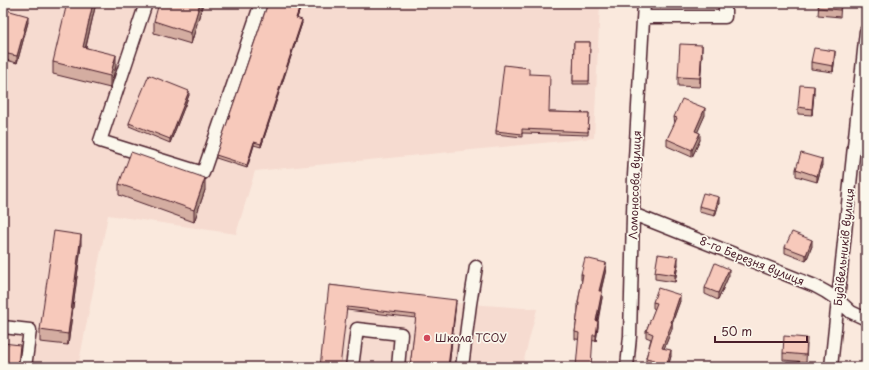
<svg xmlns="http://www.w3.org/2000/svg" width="869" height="370" font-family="'Playpen Sans',sans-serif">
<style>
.built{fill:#f6dbd0}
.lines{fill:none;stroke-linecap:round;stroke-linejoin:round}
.minor-casing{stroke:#4a1f2b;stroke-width:15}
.minor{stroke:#fbf7ec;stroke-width:12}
.wall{fill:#d4ada1;stroke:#4a1f2b}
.shaded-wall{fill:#ad8d83;stroke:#4a1f2b}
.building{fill:#f7c9bb;stroke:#4a1f2b}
.poi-dot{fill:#d1495b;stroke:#fbf7ec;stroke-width:1.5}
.labels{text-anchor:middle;stroke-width:3.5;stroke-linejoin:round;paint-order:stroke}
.street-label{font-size:11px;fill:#4a1f2b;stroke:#fbf7ec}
.poi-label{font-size:11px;fill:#4a1f2b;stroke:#fbf7ec;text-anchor:start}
</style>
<rect width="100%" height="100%" fill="#fae9dd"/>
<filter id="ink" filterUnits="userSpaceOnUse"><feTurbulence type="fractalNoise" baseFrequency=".025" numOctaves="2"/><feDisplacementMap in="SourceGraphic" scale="8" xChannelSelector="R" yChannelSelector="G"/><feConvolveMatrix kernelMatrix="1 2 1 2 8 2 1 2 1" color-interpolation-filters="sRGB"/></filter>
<g filter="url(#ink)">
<!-- built -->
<path class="built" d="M3,3h597l-6,135 -339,33 -19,63 -128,-19 -30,152h-75v-12l3,-22 -3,-1v-273l14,4 -14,-47z
M329,289l127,14 81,6 -15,58h-202z"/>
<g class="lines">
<defs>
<path id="minor" d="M146,3l-46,138 103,32 58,-170
M644,17h81v-14
M633,214l182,72 11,6 12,8 13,12 15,7
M3,327l27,3 -5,37
M352,367l5,-38 44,5 -3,33
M462,367l8,-63 6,-37
M627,367l3,-31 4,-160 10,-173
M831,367l35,-336"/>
</defs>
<!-- minor casing -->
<use href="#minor" class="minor-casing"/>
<!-- minor -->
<use href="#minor" class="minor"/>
</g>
<!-- wall -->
<path class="wall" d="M96,3l-10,44 30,19 -6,22 -57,-14v-12z
M203,3l-12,41 -37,-11v-12z
M819,3h22l-1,14 -22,-2z
M3,9l25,13 -11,41 -14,-4z
M300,9l-3,9 5,5 -41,124 -7,-2 -7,23 -31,-10v-3z
M574,42h16l-1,42h-16z
M702,54l-2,33 -22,-1v-9z
M835,57l-2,15 -22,-3v-7z
M529,74l20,38 40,1 -1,22 -66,-2v4l-26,-3v-3z
M814,93l-2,22 -14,-1v-7z
M189,95l-19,48 -41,-17v-3z
M705,115l-8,17 3,8 -8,17 -25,-11v-7l8,-15 -1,-7z
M822,165l-5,17 -21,-6v-7z
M119,184l86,6 -11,32 -75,-27z
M719,203l-4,13 -16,-4v-6z
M81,246l-13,99 -28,-3v-12z
M812,246l-6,15 -21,-8v-6z
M678,264l-3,18 -20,-3v-7z
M606,269l-5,22 1,7 -4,23v6l-2,14 -21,-2v-7l3,-22v-7l4,-23h-1v-6z
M729,275l-11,25 -13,-6v-6z
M329,285l127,18 -7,64h-39l6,-49 -69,-8z
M680,301l-8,22v6l-8,19 7,8 -3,11h-15v-1l-7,-1v-7l5,-19 -5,-2v-6l9,-22 -2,-1v-6z
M3,343l17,5 -2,19h-15z
M807,344l-1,18 -23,-2v-7z"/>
<!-- shaded-wall -->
<path class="shaded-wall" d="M93,3h3l-13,55v-11z
M200,3h3l-12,41v-11z
M300,6v3l-4,12v-3z
M28,16v6l-11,41v-7z
M302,20v3l-41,124v-3z
M702,45v9l-2,33v-9z
M835,51v6l-2,15v-6z
M116,55v11l-6,22v-12z
M814,86v7l-2,22v-6z
M189,91v4l-19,48v-4z
M705,108v7l-10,23v-7z
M700,133v7l-8,17v-7z
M254,142v3l-7,23v-3z
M822,159v6l-5,17v-6z
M205,178v12l-11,32v-12z
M719,197v6l-4,13v-6z
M81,235v11l-13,99v-11z
M812,240v6l-6,15v-6z
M678,257v7l-3,18v-7z
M606,263v6l-7,28v-6z
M729,269v6l-11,25v-7z
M602,291v7l-6,29v-6z
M680,295v6l-8,22v6l-10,25v-6z
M456,300l-7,67h-1z
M598,321v6l-2,14v-6z
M671,350v6l-3,11h-2z"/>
<!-- building -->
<path class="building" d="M67,3h26l-10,44 33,8 -6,21 -57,-14z
M159,3h41l-9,30 -37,-12z
M268,3h22l10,3 -4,12 6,2 -41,124 -7,-2 -7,23 -31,-10z
M819,3h22l-1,7 -22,-2z
M3,9l25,7 -11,40 -14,-3z
M574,42h16l-1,39h-16z
M680,44l22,1 -2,33 -22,-1z
M814,48l21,3 -2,15 -22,-4z
M504,65l25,3v6l21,1 -1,37 40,1 -1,19 -66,-3v5l-26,-3z
M149,75l40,16 -19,48 -41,-16z
M800,85l14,1 -2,23 -14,-2z
M682,99l23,9 -10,23 5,2 -8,17 -25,-11 10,-21 -3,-1z
M131,152l74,26 -11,32 -75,-26z
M801,153l21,6 -5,17 -21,-7z
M703,193l16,4 -4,13 -16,-4z
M54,231l27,4 -13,99 -28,-4z
M792,232l20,8 -6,15 -21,-8z
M658,254l20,3 -3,18 -20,-3z
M585,258l21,5 -7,28h3l-6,30h2l-2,14h-3l-2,32h-15l3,-34 -4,-1 4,-29h-1l5,-29h-2z
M715,263l14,6 -11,24 -13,-5z
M329,285l127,15 -8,67h-38l6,-52 -69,-8 -7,60h-20z
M658,288l22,7 -9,27 1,1 -10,25 9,2 -5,17h-13l2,-7 -9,-2 7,-24 -7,-3 11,-28 -4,-1z
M784,336l23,2 -1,17 -23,-2z
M3,343l17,2 -2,20 -15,-1z"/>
</g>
<!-- markers -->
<circle class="poi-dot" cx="427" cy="338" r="4"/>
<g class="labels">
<!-- street labels -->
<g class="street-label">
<text transform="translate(635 185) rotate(-88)" y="4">Ломоносова вулиця</text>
<text transform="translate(844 247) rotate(-84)" y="4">Будівельників вулиця</text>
<text transform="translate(752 261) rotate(22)" y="4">8-го Березня вулиця</text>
</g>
<!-- poi labels -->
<g class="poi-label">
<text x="435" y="342">Школа ТСОУ</text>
</g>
</g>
<!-- margin -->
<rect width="869" height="370" fill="none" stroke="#fbf7ec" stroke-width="16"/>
<rect x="8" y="8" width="853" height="354" fill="none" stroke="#4a1f2b" stroke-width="1.5" filter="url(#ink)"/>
<!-- scale -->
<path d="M715 336v6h92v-6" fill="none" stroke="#4a1f2b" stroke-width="2"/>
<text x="721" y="336" font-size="12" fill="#4a1f2b" stroke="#fbf7ec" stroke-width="3" paint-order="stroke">50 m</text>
</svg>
